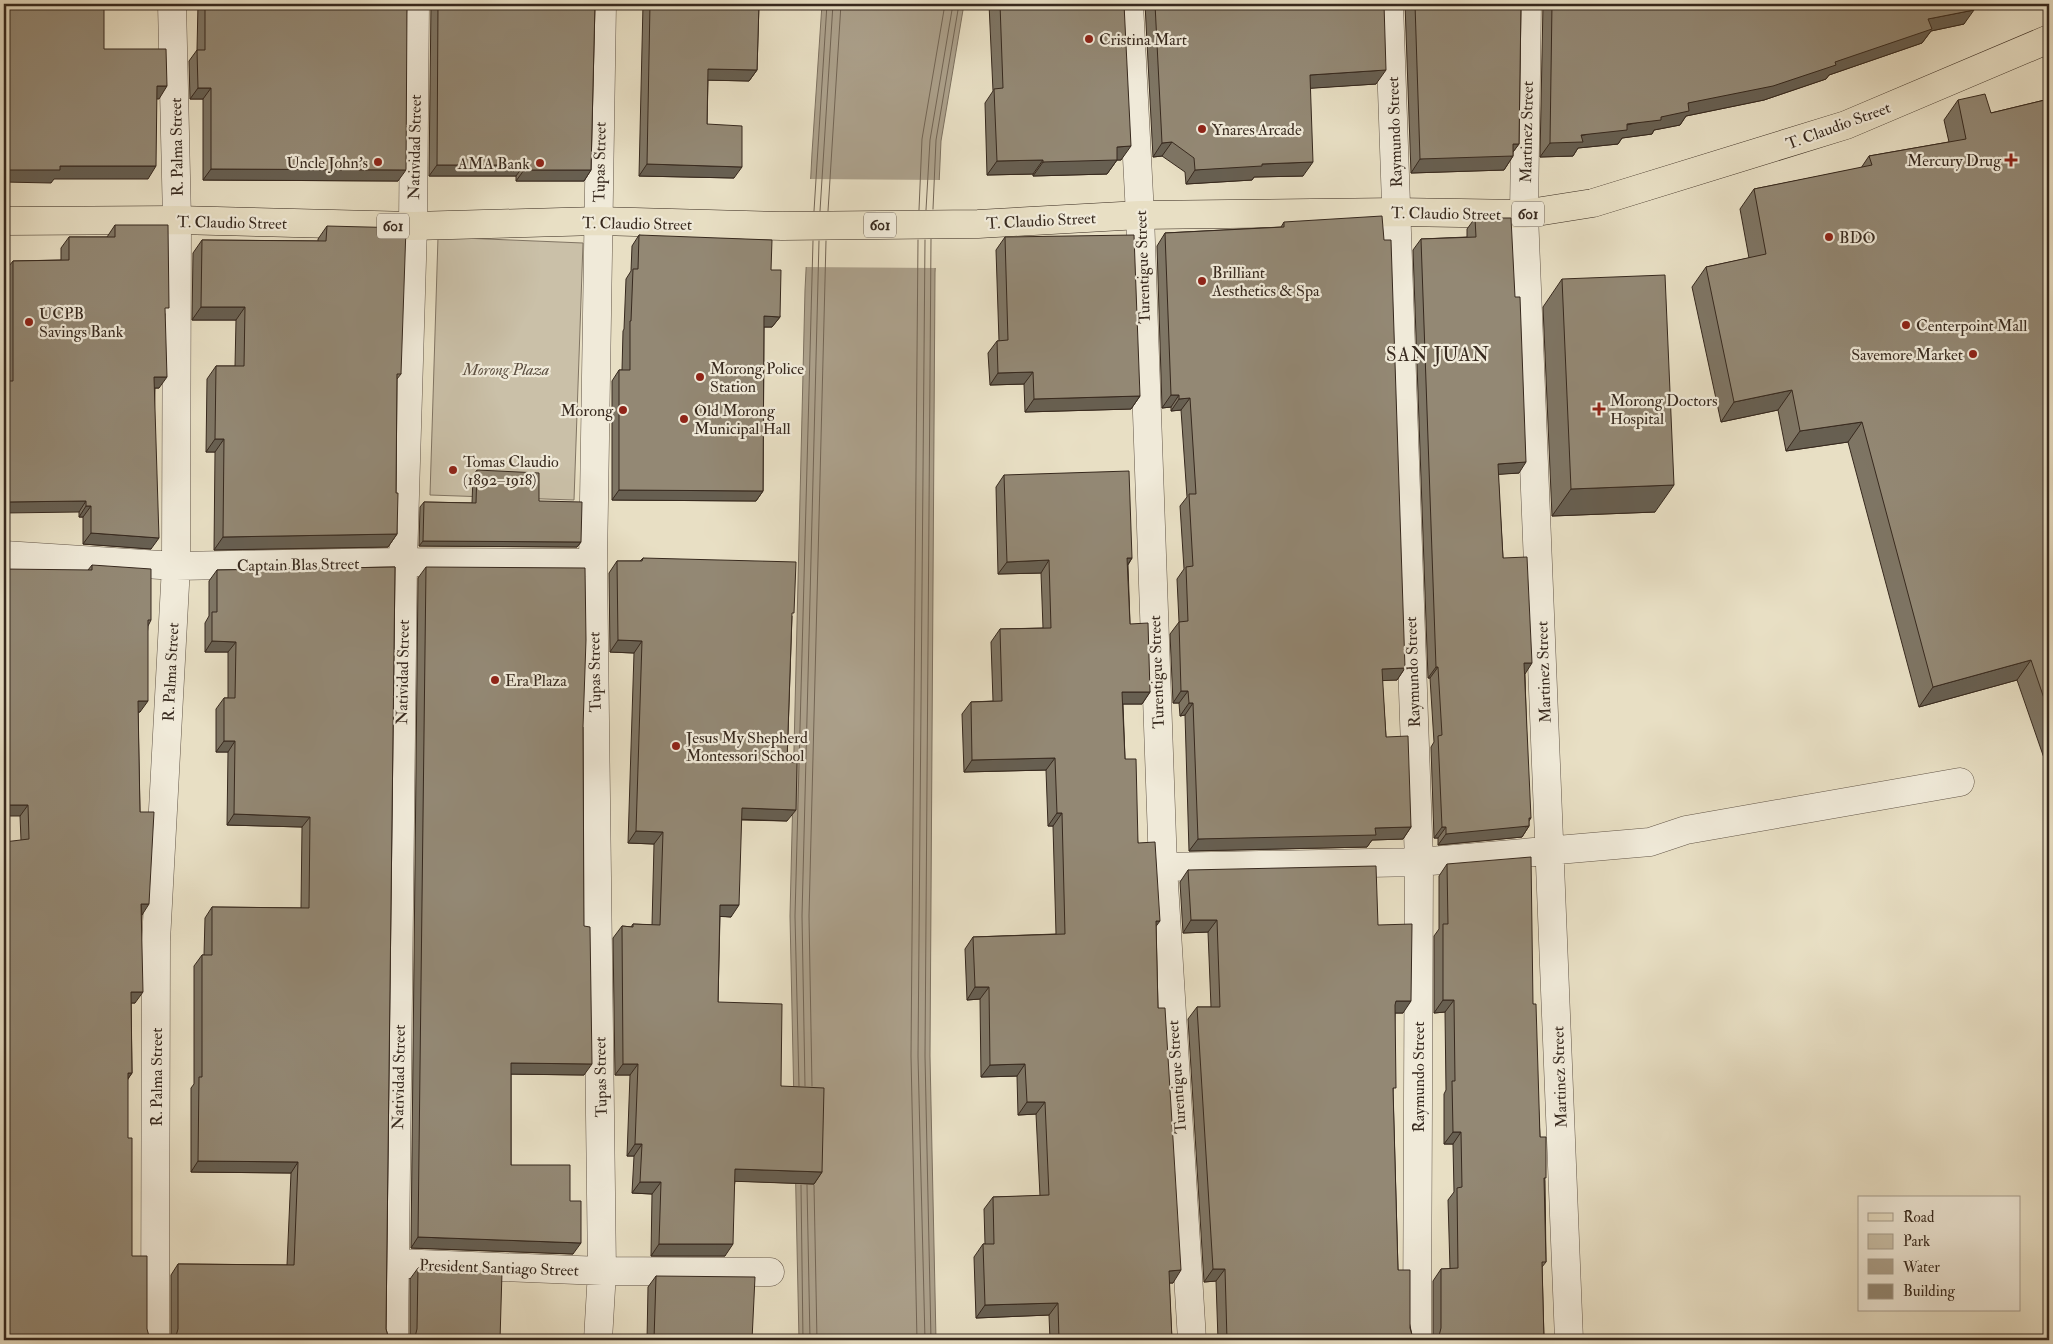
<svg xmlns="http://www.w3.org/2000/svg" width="2053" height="1344" font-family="'IM FELL Double Pica',serif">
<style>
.green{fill:#cac0a8;stroke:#807463}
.water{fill:#aca18c;stroke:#7d7160}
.pier{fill:#e8dfc4}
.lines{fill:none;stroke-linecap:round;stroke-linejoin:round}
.shore{stroke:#726555;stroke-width:1}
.minor-casing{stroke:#635648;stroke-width:29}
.major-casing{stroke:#37291e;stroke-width:29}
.minor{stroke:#f0ead9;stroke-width:28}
.major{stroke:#e8dfc4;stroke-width:28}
.wall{fill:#7e7564;stroke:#37291e}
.shaded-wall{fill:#675f51;stroke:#37291e}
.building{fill:#938874;stroke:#37291e}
.poi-dot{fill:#8f2418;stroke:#f0ead9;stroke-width:2}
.labels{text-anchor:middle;stroke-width:4.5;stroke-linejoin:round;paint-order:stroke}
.shield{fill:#f0ead9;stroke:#6e6356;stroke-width:1}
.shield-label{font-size:15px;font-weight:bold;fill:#37291e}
.poi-label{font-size:16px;fill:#37291e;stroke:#f0ead9;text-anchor:start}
.street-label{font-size:16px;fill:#37291e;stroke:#f0ead9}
.park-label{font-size:16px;font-style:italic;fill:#5c4f40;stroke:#f0ead9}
.quarter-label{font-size:19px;letter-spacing:1px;fill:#37291e;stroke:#f0ead9}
</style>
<rect width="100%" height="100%" fill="#e8dfc4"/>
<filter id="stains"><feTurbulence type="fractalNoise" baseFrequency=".004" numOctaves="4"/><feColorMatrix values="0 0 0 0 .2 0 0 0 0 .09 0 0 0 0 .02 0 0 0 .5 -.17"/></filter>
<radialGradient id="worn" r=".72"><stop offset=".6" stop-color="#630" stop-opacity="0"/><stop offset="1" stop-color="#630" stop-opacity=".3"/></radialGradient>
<!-- green -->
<path class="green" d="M438,237l145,6 -9,257 -144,-5z"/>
<!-- water -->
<path class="water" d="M822,4h142l-23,137 -6,132 -5,783 6,284h-137l-9,-424 15,-626 7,-137z"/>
<!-- pier -->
<path class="pier" d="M808,179l134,1 -5,88 -133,-1z"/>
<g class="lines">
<!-- shore -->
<path class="shore" d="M933,209l3,-69 23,-136
M919,210l3,-71 23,-135
M926,210l4,-70 23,-136
M814,211l13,-207
M820,211l13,-207
M828,211l13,-207
M799,1086l-4,-170 18,-675
M805,1086l-3,-170 17,-675
M812,1086l-3,-170 17,-675
M801,1185l2,155
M807,1185l3,155
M814,1185l3,155
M917,1340l-6,-284 7,-816
M925,1340l-7,-284 7,-816
M931,1340l-6,-284 6,-817"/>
<defs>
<path id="minor" d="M1129,4l11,211 23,652 29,473
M1389,4l30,858 -2,478
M1527,4l-3,210 45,1126
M4,555l172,11 227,-4 190,1
M1163,867l256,-5 231,-20 36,-12 274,-48
M396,1263l206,8 168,1
M155,1340l1,-399 20,-375 1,-346 -5,-216
M394,1340l9,-778 10,-336 2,-222
M598,1340l4,-69 -9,-708 9,-559"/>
<path id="major" d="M4,221l173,-1 236,6 185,-5 184,5 196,-2 162,-9 256,-3 128,2 69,-11 253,-78 203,-86"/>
</defs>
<!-- minor casing -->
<use href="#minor" class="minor-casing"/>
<!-- major casing -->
<use href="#major" class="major-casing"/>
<!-- minor -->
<use href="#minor" class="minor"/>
<!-- major -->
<use href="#major" class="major"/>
</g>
<!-- wall -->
<path class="wall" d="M198,4h209l-9,177 -195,-1v-81h-13l-1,-38 8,-11z
M431,4h164l-4,166 -7,11h-68v-5h-87z
M643,4h116l-2,66 -8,11 -41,-1 -1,44 27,54 -95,-2z
M989,4h135l-3,156h-4l-10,14 -74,2v-2l-46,1 -2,-72 8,-12z
M1145,4h239l-8,80 -66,4 -7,88 -49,1 -2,3 -66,4 -1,-12 -23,-16 -9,1z
M1405,4h116l-2,140 -6,8v4l-9,14 -93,3z
M1543,4h430l-9,20 -33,7 -9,12 -93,32 -3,4 -62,21 -78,16 -6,9 -26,5 -2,4 -30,4 -4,6 -40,4 -5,8 -33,1z
M2049,99v658l-5,1 -27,-78 -98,27 -71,-265 -62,9 -8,-41 -57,12 -29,-135 14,-20 43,-9 -9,-49 14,-20 107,-21 8,-12 80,-14 -5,-22 14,-20 33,13z
M1475,218l44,255 -21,1 5,84 22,116 4,152 -7,11 -84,8v-7h-4l-3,-91 3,-5 -4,-64h-2l-15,-428 8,-11 46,-2v-8z
M1284,222l121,446 -8,12h-15l4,57 25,90 -8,12 -31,1 -5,7 -178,4 -4,-136 -5,1 -1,-13h-6l-3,-69 9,-12 -2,-43 7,-10 -4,-63 7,-9 -6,-87 -10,1v-4l-9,1 -5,-162 8,-13 116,-6z
M115,225l50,89 -6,74h-4l-4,161 -68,-5v-27h-4v-5l-73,-131 -1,-110 8,-10 48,-1v-12l8,-11h38z
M327,226l74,148 -4,5 -1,114 1,41 -9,13 -174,3 1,-98h-9l1,-73 9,-13h19l1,-46h-44l1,-67 9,-13 116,1v-2z
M639,235l132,35 9,47 -8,10h-8l-1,164 -7,10 -144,-1v-119l7,-11h3l1,-39 1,-2 2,-50 5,-8 1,-25z
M1005,237l135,159 -9,13 -106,3 -1,-28 -34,1 -2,-32 9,-12h2l-3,-91z
M1562,279l93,233 -103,4 -9,-209z
M477,470l62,31 42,41 -4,5 -158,-1 1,-39 4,-5 48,1 1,-27z
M1004,475l128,83 -4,7 2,59 20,68 -8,12h-19l2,55 13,84 18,84 2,81 15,275h-4l3,57h-122l-1,-25 -73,3 -2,-61 9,-13h2l-1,-35 9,-12 47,-1 -4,-82 -18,1 -1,-39 -36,1 -1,-78 -13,1 -2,-51 8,-12 83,-3 -3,-108h-5l-2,-56 -82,2 -2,-58 9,-12 22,-1 -2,-59 9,-13 43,-1 -2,-55 -43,1 -2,-87z
M643,558l149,58 -5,146v59l-46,-1 -10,97 -11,-1 -2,86 63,84 41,86 -8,12 -79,-3 -10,75h-74l1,-62 -20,-1 2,-37h-7l3,-81h-15l-2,-137 9,-12 9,1 2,-3 19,1 2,-81 -26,-1 6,-190 -24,-1 -1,-79 8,-12h23z
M92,565l59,55 -3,6 -8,86h-2l4,203 -7,88h-4l1,70 -4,6 -124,261 17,-500 -1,-24 68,-246z
M395,567l-9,762 2,7 4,4h-221v-65l7,-11 109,1 4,-92 -100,-1v-84l3,-4v-118l8,-11h2l1,-37 7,-11 89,1 1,-81 -75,-2 1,-73h-12v-43l8,-11h4v-46h-23v-29l4,-7v-35l8,-11z
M426,567l157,160 1,348 -73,-1v91l59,36 3,53 -162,-6 7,-670z
M1447,864l86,140 7,133 5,44 1,81 -4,5 2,73h-111v-59l8,-12h9l-2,-69 6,-8 -1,-48h-9v-50l2,-4 -1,-78 -11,1v-77l5,-7v-53z
M1188,870l190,55 25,88h-8l-2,80 5,177 14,65 5,5h-199l-2,-59 -12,1 -16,-263 9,-12h14l-3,-75 -25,1 -3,-51z
M418,1268l82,72h-90v-61z
M656,1276l96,64h-105l1,-53z"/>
<!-- shaded-wall -->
<path class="shaded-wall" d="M1974,10l-10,14 -33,7 -9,12 -93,32 -3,4 -62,21 -78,16 -6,9 -26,5 -2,4 -30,4 -4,6 -40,4 -5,8 -33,1 10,-14 111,-26 27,-14 147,-41 93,-43z
M708,69l49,1 -8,11 -48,-1z
M1386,70l-10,14 -76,5 10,-14z
M157,86h10l-8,13h-11z
M198,88h13l-8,11h-13z
M1172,142l-10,14 -9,1 9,-14z
M1513,144h6l-9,12h3l-9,14 -93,3 9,-14z
M1131,146l-10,14h-4l-10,14 -74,2 10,-14 74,-15z
M1043,160l-10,14 -46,1 10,-14z
M1313,162l-10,14 -49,1 -2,3 -66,4 9,-14 67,-6z
M647,164l95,3 -8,11 -95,-2z
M437,165h87l-8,11h-87z
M60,166h96l-8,13h-94l-3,4 -47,-1v-12z
M211,169l195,1 -8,11 -195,-1z
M524,170h67l-7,11h-68z
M201,307h44l-9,13h-44z
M764,316l16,1 -8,10h-15z
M1033,372l-9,12 -34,1 8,-12z
M154,377h13l-8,11h-12z
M1792,390l-14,20 -57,12 13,-20z
M1171,395h8l-8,12 -9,1z
M1140,396l-9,13 -106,3 9,-13z
M1190,398l-9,12 -10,1 8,-12z
M1862,422l-14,20 -62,9 14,-20z
M215,439h9l-9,13h-9z
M1526,462l-7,11 -29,2 8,-11z
M1674,485l-19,27 -103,4 19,-27z
M619,490l144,1 -7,10 -144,-1z
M86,501l-7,11 -75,1v-11z
M86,506h5l-8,11h-4z
M91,533l68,5 -8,11 -68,-5z
M397,534l-9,13 -174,3 9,-13z
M423,541l158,1 -4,5 -158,-1z
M1127,558h5l-8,12z
M1049,560l-8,13 -43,1 9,-12z
M618,640l24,1 -8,12 -24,-1z
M212,641l24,1 -8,10h-23z
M2031,660l-14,20 -98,27 14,-20z
M1524,663h8l-7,11h-9z
M1436,667h2l-8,11h-2z
M1405,668l-8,12 -24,1 9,-12z
M1181,691h7l-9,12h-6z
M1122,692h28l-8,12h-28z
M138,701h10l-8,11h-10z
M1189,703h4l-8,12 -5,1z
M224,741h11l-7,11h-12z
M2049,751v6l-5,1z
M1055,758l-9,12 -82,2 8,-12z
M4,805h24l-8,11h-16z
M742,808l54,2 -9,11 -53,-2z
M1057,813h5l-9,13h-5z
M234,814l76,3 -8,10 -75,-2z
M1531,818l-6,9 4,-1 -7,11 -84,8 8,-11z
M1411,827l-8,12 -31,1 -5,7 -178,4 9,-12 177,-11z
M1442,827h4l-8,11h-4z
M636,831l27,1 -9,12 -26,-1z
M141,904h8l-7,11z
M720,905h19l-8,12 -19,-1z
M1191,920h26l-9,12 -25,1z
M1156,921h4l-9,12z
M975,987h14l-9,12 -13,1z
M131,992h12l-8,11h-12z
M1443,1000h11l-9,12 -11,1z
M1396,1001h15l-8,12h-15z
M511,1063l81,1 -8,11 -81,-1z
M623,1064h15l-8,11h-15z
M1025,1064l-8,12 -36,1 9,-12z
M128,1073h4l-8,11z
M1027,1102h18l-9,12 -18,1z
M1453,1132h8l-8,12h-9z
M635,1144h7l-8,12h-7z
M198,1161l100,1 -7,11 -100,-1z
M735,1169l87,3 -8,12 -87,-3z
M640,1182h21l-9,12 -20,-1z
M418,1237l163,6 -8,11 -162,-6z
M659,1244h74l-8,12h-74z
M1213,1269h12l-9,12 -12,1z
M1181,1270l-8,13h-13l9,-12z
M1058,1303l-9,12 -73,3 9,-13z"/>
<!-- building -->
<path class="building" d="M4,4h100v45h62l1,37h-10l-1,80h-96v4h-56z
M205,4h202l-1,166 -195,-1v-81h-13l-1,-38h8z
M438,4h157l-4,166h-67v-5h-87z
M650,4h109l-2,66 -49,-1 -1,55 35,2v41l-95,-3z
M1000,4h124l7,142 -14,1v13l-74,2v-2l-46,1 -3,-72 9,-1z
M1155,4h229l2,66 -76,5 3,87 -51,2v2l-67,4 -1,-12 -22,-16 -10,1z
M1415,4h106l-2,140h-6v12l-93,3z
M1552,4h421l1,6 -46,9 4,10 -97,33 1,3 -63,21 -85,17 1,8 -28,6v3l-34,4v6l-46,5 2,7 -33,1z
M1985,94l6,19 58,-14v614l-18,-53 -98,27 -71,-265 -62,9 -8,-41 -58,12 -28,-135 60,-13 -12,-65 118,-24 -3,-9 97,-17 -8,-39z
M1382,216l2,24h7l14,428 -23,1 4,68 22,-1 3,91 -36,1 1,7 -178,4 -5,-136h-4l-1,-12h-7l-2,-69 9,-1 -2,-54 7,-1 -4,-72h7l-6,-96 -11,1v-4h-8l-6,-162 119,-6v-5z
M1475,218h36l4,79h5l6,165 -28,2 5,94 24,-1 5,106h-8l7,155h-2v8l-83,8v-7h-4l-4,-91 4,-1 -4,-68h-2l-15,-428 55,-2z
M115,225h53l1,83h-4l2,69h-13l5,161 -68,-5v-27h-5v-5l-82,1v-121h9v-120l56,-1v-23h46z
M327,226l79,2 -5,146h-4l-1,119h2l-1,41 -174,3 1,-98h-9l1,-73h28l1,-59h-44l1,-67 124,1z
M639,235l133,5 -1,30h10l-1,47 -16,-1 -1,175 -144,-1v-120h11v-49h1l2,-52h5z
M1134,235l6,161 -106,3 -1,-27 -35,1 -1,-32 11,-1 -3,-103z
M1665,275l9,210 -103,4 -9,-210z
M477,470l62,3v28l43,1 -1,40 -158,-1 1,-39 52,1z
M1129,471l3,87h-5l3,66 18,-1 2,69h-28l3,67h11l2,84 17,-1 5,79h-4l2,87h7l16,262 -12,1 3,69h-113l-1,-37 -73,2 -2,-61h11l-1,-47 56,-2 -4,-93h-18l-2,-38 -35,1 -1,-78h-14l-2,-50 92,-3 -3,-121h-5l-2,-55 -83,2 -1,-58 31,-1 -2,-72 51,-1 -2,-68 -42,2 -3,-87z
M643,558l153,4 -2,51h-2l-5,149 10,1 -1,47 -54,-2 -3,97h-19l-2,97 64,2 -1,82 43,2 -2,84 -87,-3 -2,75h-74l2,-62h-21l2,-38h-7l3,-80h-15l-1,-138 11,1v-3l27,1 3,-93 -27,-1 6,-190 -24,-1 -1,-79h25z
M92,565l59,4v51h-3v81h-10l2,111h14l-5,92h-8l2,88h-12l1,81h-4v65h4v118h15v73l2,7 4,4h-149v-498l25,-3 -1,-34h-24v-236l88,1z
M395,567l-9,762 2,7 4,4h-219l3,-4 2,-7v-65l116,1 4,-103 -100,-1 1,-84h3v-122h10v-48l97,1 1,-91 -76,-3 1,-73h-11v-43h11l1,-56 -24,-1v-29h5v-42z
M426,567l159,1 1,72 -3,87 1,199 6,1 2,137 -81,-1v102h59v36h11v42l-163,-6z
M1531,857l2,147h3l4,133h6v41h-2l2,84h-4l2,78h-109l4,-4 2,-8v-59l17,-1 -1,-80 5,-1 -1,-55h-8l-1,-51h3l-1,-81h-11v-76h5l-1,-60z
M1376,866l2,59 34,-1 -1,77h-15l-1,4 1,83h-3l5,182h12v58l2,7 5,5h-190l-2,-71h-12l-16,-262h23l-3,-87h-26l-3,-50z
M418,1268l84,4 -2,68h-88l3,-3 2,-8z
M656,1276l99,1 -3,63h-98z"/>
<!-- markers -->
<g class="poi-dot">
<circle cx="1089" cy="39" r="5"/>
<circle cx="1202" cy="129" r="5"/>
<path d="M2008.5 152.5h5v5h5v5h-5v5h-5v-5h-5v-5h5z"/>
<circle cx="378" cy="162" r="5"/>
<circle cx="540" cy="163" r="5"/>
<circle cx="1829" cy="237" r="5"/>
<circle cx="1202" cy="281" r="5"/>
<circle cx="29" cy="322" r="5"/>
<circle cx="1906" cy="325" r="5"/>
<circle cx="1973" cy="354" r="5"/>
<circle cx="700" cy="377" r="5"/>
<path d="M1596.5 401.5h5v5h5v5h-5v5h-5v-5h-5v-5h5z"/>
<circle cx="623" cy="410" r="5"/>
<circle cx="684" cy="419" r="5"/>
<circle cx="453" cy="470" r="5"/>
<circle cx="495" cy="680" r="5"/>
<circle cx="676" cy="746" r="5"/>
</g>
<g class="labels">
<!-- shield labels -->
<g class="shield">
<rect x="1512" y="201.5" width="32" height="25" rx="4"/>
<rect x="864" y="212.5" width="32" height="25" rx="4"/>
<rect x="377" y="213.5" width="32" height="25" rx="4"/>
</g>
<g class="shield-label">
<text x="1528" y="219">601</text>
<text x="880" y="230">601</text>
<text x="393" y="231">601</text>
</g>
<!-- poi labels -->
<g class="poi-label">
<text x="1099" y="45">Cristina Mart</text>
<text x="1212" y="135">Ynares Arcade</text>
<text x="2001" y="166" text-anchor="end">Mercury Drug</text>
<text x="368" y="168" text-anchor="end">Uncle John's</text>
<text x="530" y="169" text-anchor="end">AMA Bank</text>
<text x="1839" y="243">BDO</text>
<text x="1212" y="278">Brilliant<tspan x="1212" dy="18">Aesthetics &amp; Spa</tspan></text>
<text x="39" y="319">UCPB<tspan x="39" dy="18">Savings Bank</tspan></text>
<text x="1916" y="331">Centerpoint Mall</text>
<text x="1963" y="360" text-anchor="end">Savemore Market</text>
<text x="710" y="374">Morong Police<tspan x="710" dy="18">Station</tspan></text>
<text x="1610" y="406">Morong Doctors<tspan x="1610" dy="18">Hospital</tspan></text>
<text x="613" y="416" text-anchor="end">Morong</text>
<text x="694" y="416">Old Morong<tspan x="694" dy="18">Municipal Hall</tspan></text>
<text x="463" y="467">Tomas Claudio<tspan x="463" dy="18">(1892–1918)</tspan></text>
<text x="505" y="686">Era Plaza</text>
<text x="686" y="743">Jesus My Shepherd<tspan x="686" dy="18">Montessori School</tspan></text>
</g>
<!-- street labels -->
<g class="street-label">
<text transform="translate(1838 125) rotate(-20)" y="6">T. Claudio Street</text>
<text transform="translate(1394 132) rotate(-92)" y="6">Raymundo Street</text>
<text transform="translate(1526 132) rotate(-89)" y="6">Martinez Street</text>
<text transform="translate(176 147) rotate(-91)" y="6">R. Palma Street</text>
<text transform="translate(414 147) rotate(-89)" y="6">Natividad Street</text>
<text transform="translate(599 162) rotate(-89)" y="6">Tupas Street</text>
<text transform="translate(1446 213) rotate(1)" y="6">T. Claudio Street</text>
<text transform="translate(1041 220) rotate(-3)" y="6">T. Claudio Street</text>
<text transform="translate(232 222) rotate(1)" y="6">T. Claudio Street</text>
<text transform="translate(637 223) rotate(1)" y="6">T. Claudio Street</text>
<text transform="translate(1142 267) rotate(-92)" y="6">Turentigue Street</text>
<text transform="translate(298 564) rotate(-1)" y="6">Captain Blas Street</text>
<text transform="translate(170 672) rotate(-87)" y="6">R. Palma Street</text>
<text transform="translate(402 672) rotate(-89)" y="6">Natividad Street</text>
<text transform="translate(594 672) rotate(-91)" y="6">Tupas Street</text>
<text transform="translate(1156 672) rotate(-92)" y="6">Turentigue Street</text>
<text transform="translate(1412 672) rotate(-92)" y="6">Raymundo Street</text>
<text transform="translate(1543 672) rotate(-92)" y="6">Martinez Street</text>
<text transform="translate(156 1077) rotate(-90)" y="6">R. Palma Street</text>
<text transform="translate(398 1077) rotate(-89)" y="6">Natividad Street</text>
<text transform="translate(600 1077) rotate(-91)" y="6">Tupas Street</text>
<text transform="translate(1176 1077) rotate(-94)" y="6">Turentigue Street</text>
<text transform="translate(1418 1077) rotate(-90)" y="6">Raymundo Street</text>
<text transform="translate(1559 1077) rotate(-92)" y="6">Martinez Street</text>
<text transform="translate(499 1267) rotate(2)" y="6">President Santiago Street</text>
</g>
<!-- park labels -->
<g class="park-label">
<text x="506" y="375">Morong Plaza</text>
</g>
<!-- quarter labels -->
<g class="quarter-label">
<text x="1438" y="361">SAN JUAN</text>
</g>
</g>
<!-- margin -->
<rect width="2053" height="1344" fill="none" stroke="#e8dfc4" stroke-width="20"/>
<rect x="5" y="5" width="2043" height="1334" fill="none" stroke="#37291e" stroke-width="2.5"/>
<rect x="10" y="10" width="2033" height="1324" fill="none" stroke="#37291e"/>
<!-- legend -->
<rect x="1858" y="1196" width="162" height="115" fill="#f0ead9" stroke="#a69d8e"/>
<rect x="1868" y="1213" width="25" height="8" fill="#e8dfc4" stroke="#a69d8e"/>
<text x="1903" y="1222" font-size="15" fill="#37291e">Road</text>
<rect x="1868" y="1234" width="25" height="15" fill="#cac0a8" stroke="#a69d8e"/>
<text x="1903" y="1246" font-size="15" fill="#37291e">Park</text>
<rect x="1868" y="1259" width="25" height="15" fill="#aca18c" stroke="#a69d8e"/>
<text x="1903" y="1272" font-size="15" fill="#37291e">Water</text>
<rect x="1868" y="1284" width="25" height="15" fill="#938874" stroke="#a69d8e"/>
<text x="1903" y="1296" font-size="15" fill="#37291e">Building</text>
<rect width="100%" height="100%" filter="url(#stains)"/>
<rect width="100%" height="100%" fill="url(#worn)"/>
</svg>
